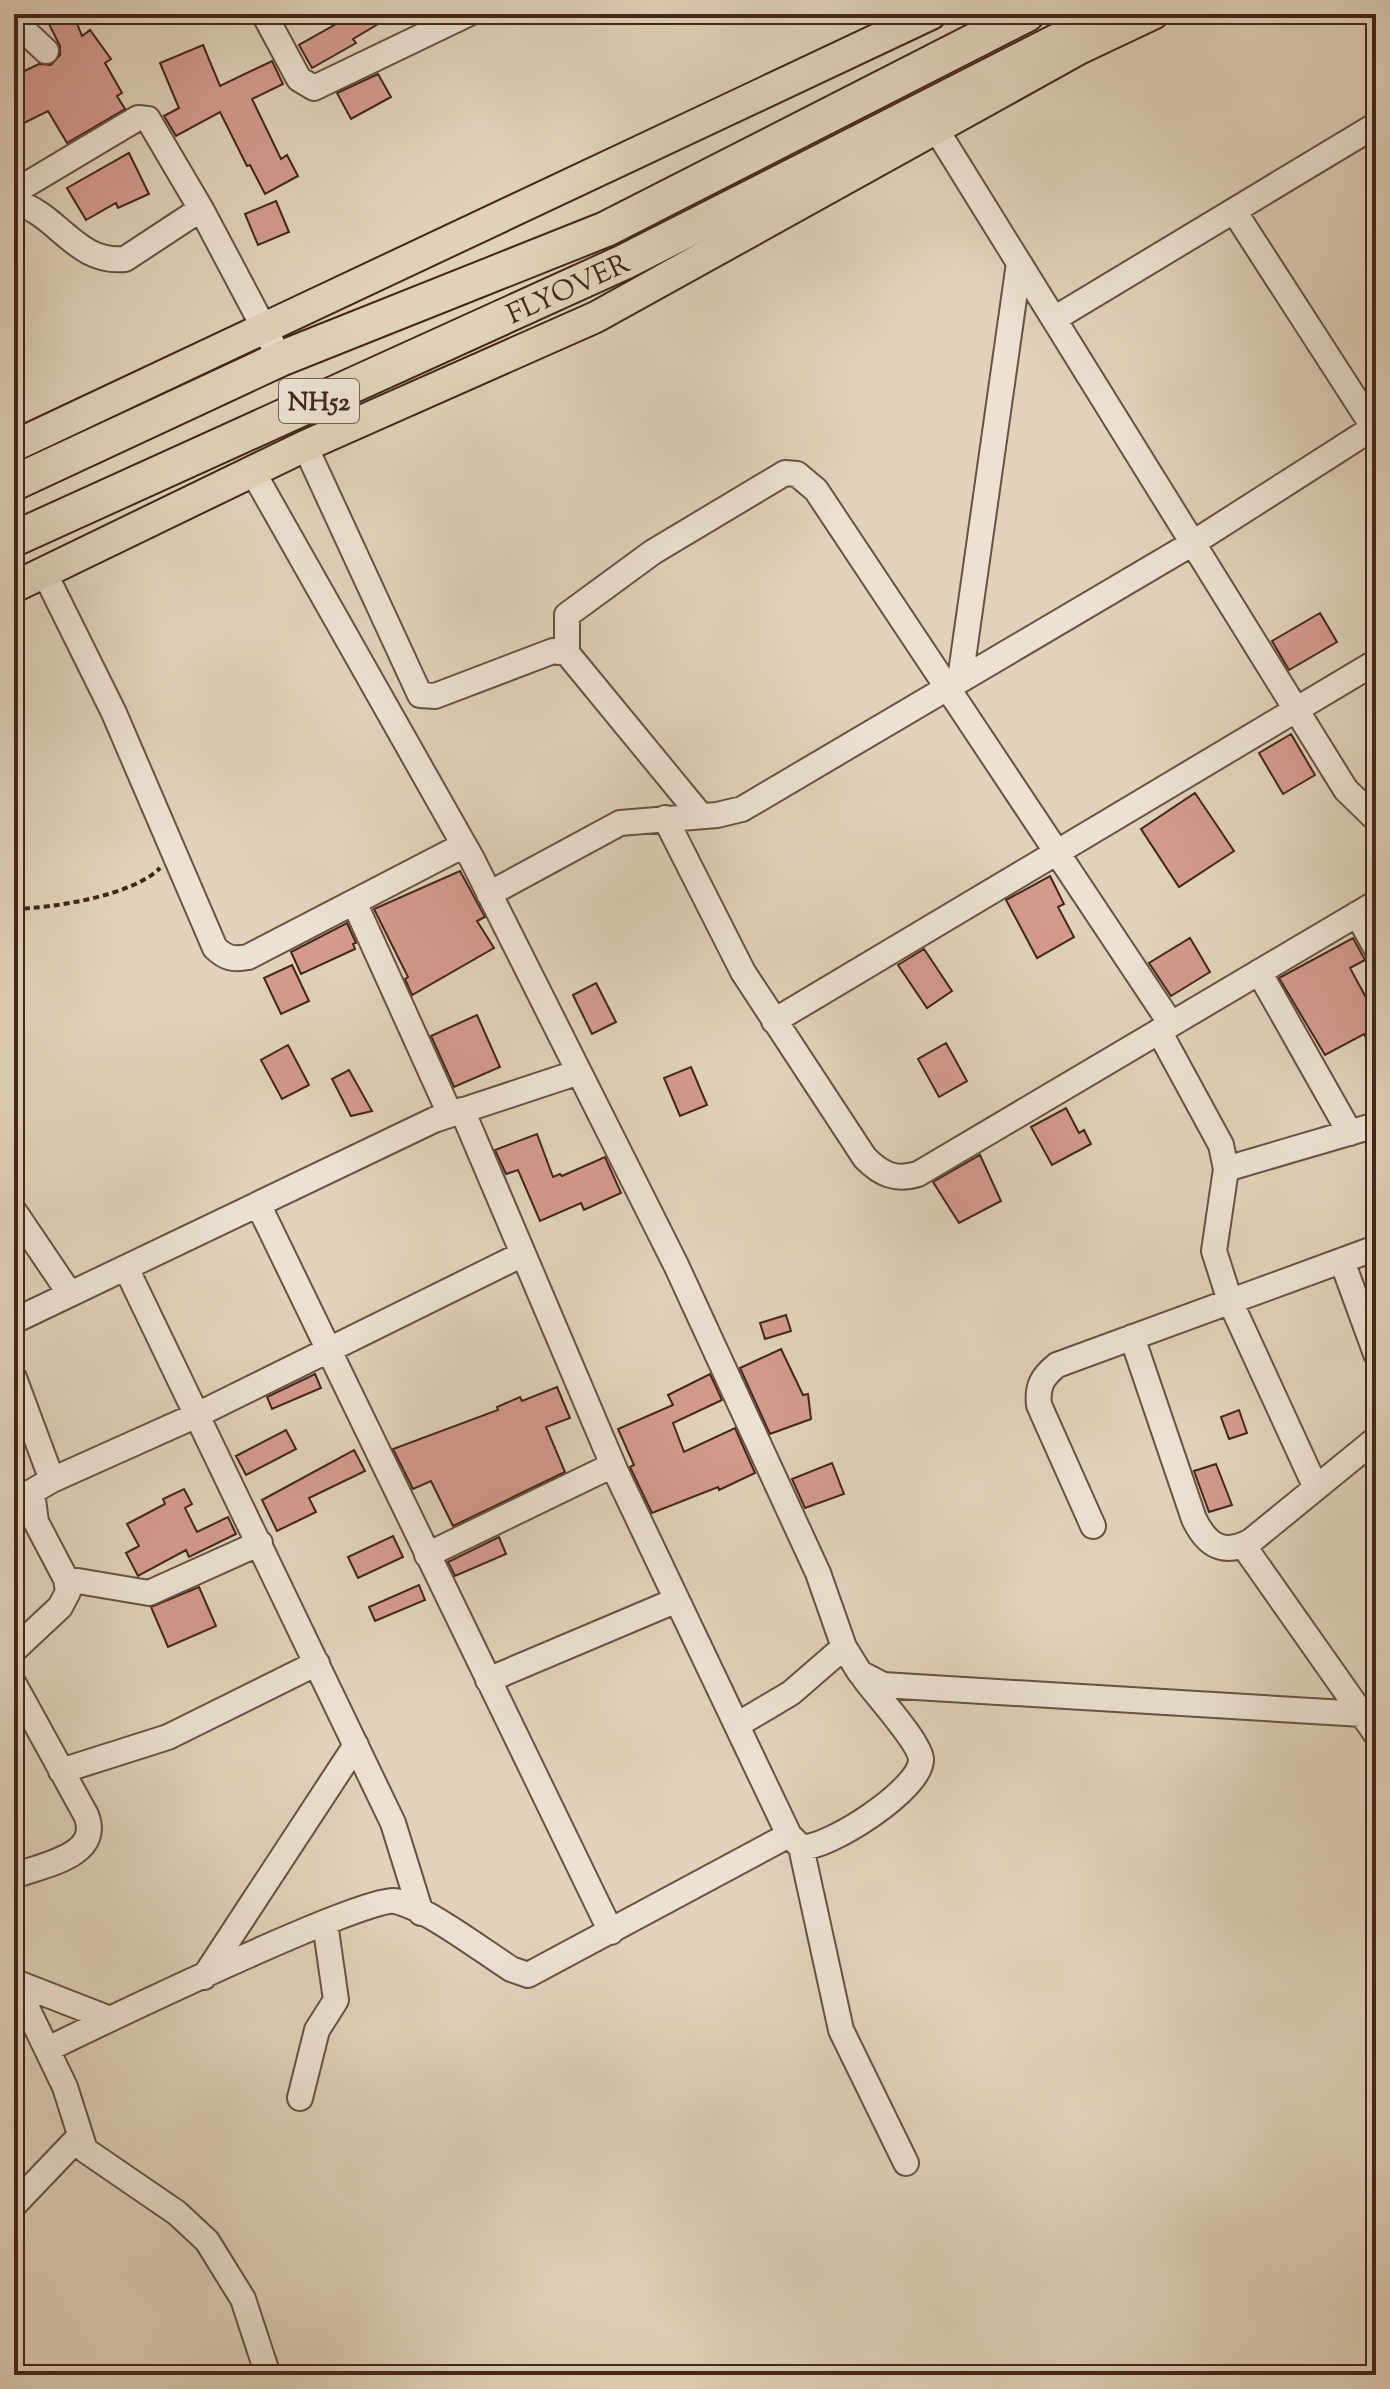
<svg xmlns="http://www.w3.org/2000/svg" width="1390" height="2389" font-family="'Sorts Mill Goudy',serif">
<style>
.building{fill:#d49b8f;stroke:#43261a;stroke-width:2}
.lines{fill:none;stroke-linecap:round;stroke-linejoin:round}
.minor-casing{stroke:#6a5142;stroke-width:28}
.major-casing{stroke:#43261a;stroke-width:34}
.highway-casing{stroke:#43261a;stroke-width:38}
.path{stroke:#43261a;stroke-width:4;stroke-dasharray:6 4;stroke-linecap:butt}
.minor{stroke:#ece2d3;stroke-width:24}
.major{stroke:#e1d3bb;stroke-width:30}
.highway{stroke:#e1d3bb;stroke-width:34}
.labels{text-anchor:middle;stroke-width:6;stroke-linejoin:round;paint-order:stroke}
.shield{fill:#ece2d3;stroke:#765e52;stroke-width:2}
.shield-label{font-size:26px;font-weight:bold;fill:#43261a}
.street-label{font-size:28px;fill:#43261a;stroke:#ece2d3}
</style>
<rect width="100%" height="100%" fill="#e1d3bb"/>
<filter id="stains"><feTurbulence type="fractalNoise" baseFrequency=".0025" numOctaves="4"/><feColorMatrix values="0 0 0 0 .2 0 0 0 0 .09 0 0 0 0 .02 0 0 0 .5 -.17"/></filter>
<radialGradient id="worn" r=".72"><stop offset=".6" stop-color="#630" stop-opacity="0"/><stop offset="1" stop-color="#630" stop-opacity=".3"/></radialGradient>
<!-- building -->
<path class="building" d="M44,14h29l9,22 8,-6 21,29 -6,4 17,30 -5,3 8,13 -58,34 -19,-32 -34,17v-52l25,-12 12,1 9,-10v-9z
M354,14h41l-42,25 3,4 -44,25 -13,-23z
M203,45l17,41 52,-25 11,23 -31,15 29,60 6,-4 11,21 -33,18 -15,-29 -3,1 -27,-54 -44,24 -12,-20 15,-8 -19,-45z
M378,74l13,23 -40,22 -14,-26z
M129,153l20,41 -31,14 -2,-5 -30,17 -19,-32z
M276,201l13,31 -31,13 -13,-31z
M1320,613l17,29 -48,28 -17,-29z
M1291,734l24,41 -32,19 -24,-41z
M1195,793l39,58 -55,36 -38,-58z
M460,871l25,46 -8,4 17,27 -82,47 -7,-16 3,-2 -34,-68z
M1050,876l14,28 -6,3 16,30 -37,21 -31,-58z
M347,923l9,20 -3,1 2,5 -54,25 -10,-22z
M1190,938l20,34 -39,24 -22,-33z
M1353,938l12,22 -15,8 19,35 7,-4v57l-12,-22 -39,21 -46,-77z
M924,949l28,42 -25,17 -29,-43z
M292,965l17,36 -28,13 -17,-36z
M596,983l20,39 -24,12 -19,-39z
M477,1015l23,52 -46,20 -23,-51z
M946,1043l21,38 -28,16 -21,-38z
M288,1045l21,40 -27,14 -21,-39z
M691,1067l16,38 -27,11 -16,-38z
M349,1070l23,41 -21,5 -19,-37z
M1066,1108l13,25 5,-3 7,14 -39,21 -21,-38z
M537,1134l16,43 7,-3 2,2 43,-19 16,36 -37,17 -3,-7 -41,18 -22,-51 -12,4 -11,-24z
M980,1155l21,46 -42,22 -26,-41z
M786,1315l5,16 -26,8 -5,-16z
M781,1349l22,46 5,-1 3,25 -41,15 -30,-66z
M315,1374l6,14 -49,21 -5,-12z
M710,1374l12,26 -49,23 11,29 51,-24 20,45 -36,17 -1,-3 -66,26 -22,-46 4,-2 -16,-36 55,-24 -5,-10z
M557,1387l13,31 -24,9 19,45 -112,54 -22,-45 -18,8 -20,-40 105,-39 -1,-3 23,-10 2,4z
M1239,1410l8,23 -18,6 -8,-22z
M286,1430l10,19 -50,26 -10,-19z
M354,1450l11,21 -56,27 7,14 -39,19 -15,-31z
M832,1463l12,31 -39,14 -13,-29z
M1216,1464l16,41 -23,7 -15,-41z
M184,1489l8,15 -7,4 12,24 31,-15 8,17 -47,23 -3,-7 -48,26 -12,-23 13,-7 -12,-22 38,-20 -2,-5z
M393,1536l10,21 -45,21 -10,-21z
M499,1537l7,17 -51,22 -7,-14z
M419,1585l6,15 -50,21 -6,-14z
M199,1587l17,39 -48,21 -17,-40z"/>
<g class="lines">
<defs>
<path id="minor" d="M264,14l35,65 15,9 154,-74
M14,21l32,30
M936,129l410,661 30,29
M14,192l124,-74 10,1 53,90 71,134
M14,202c44,11 61,62 111,57l76,-50
M1234,211l140,217
M1054,319l322,-194
M305,446l115,249 15,1 118,-45 14,2 134,163
M253,472l219,387 204,406 142,308 26,74 16,26 23,12 479,29
M44,572l70,141 101,235c11,10 18,12 33,9l216,-112
M567,653v-38l86,-63 132,-79 12,1 19,16 355,534
M960,680l59,-417
M665,818l78,154 122,186c16,16 30,23 53,16l458,-271
M489,894l131,-71 97,-8 25,-6 451,-266 183,-117
M354,902l96,212
M1357,914l19,34
M1259,972l91,161
M774,1021l602,-359
M1159,1031l62,114 5,24 -12,82 16,50 86,187
M462,1110l154,362 173,363 12,12c26,3 122,-59 120,-88 -2,-18 -45,-64 -57,-81
M1226,1169l150,-44
M258,1204l353,728
M14,1211l56,83
M1342,1261l34,93
M126,1268l267,555 28,90
M14,1321l420,-201 145,-48
M1132,1337l62,182c13,27 30,37 57,22l125,-102
M14,1378l38,102
M14,1502l38,-22 145,-65 326,-161
M1093,1526l-54,-121c-2,-19 3,-28 18,-40l319,-117
M1243,1545l133,189
M427,1555l186,-90
M66,1579l83,14 111,-50
M14,1650l46,-43 8,-15 -2,-13 -30,-57 -4,-30
M488,1680l189,-80
M14,1684l72,131c17,41 -44,50 -72,61
M737,1725l54,-32 53,-46
M61,1771l107,-34 149,-74
M801,1847l40,183 65,133
M204,1977l152,-232
M14,1981l51,106 20,63 92,63 30,28 36,58 23,70
M15,1982l95,37
M48,2049c45,-22 318,-154 347,-148 30,6 88,50 116,68l17,6 261,-140
M300,2098l17,-68 19,-30 -11,-77
M14,2205l64,-67"/>
<path id="major" d="M14,446l917,-432
M14,587l291,-141 291,-129 483,-268 74,-35"/>
<g id="highway">
<path d="M14,483l266,-124 326,-130 421,-215"/>
<path id="s1" d="M14,539l610,-277 487,-248"/>
</g>
</defs>
<!-- minor casing -->
<use href="#minor" class="minor-casing"/>
<!-- major casing -->
<use href="#major" class="major-casing"/>
<!-- highway casing -->
<use href="#highway" class="highway-casing"/>
<!-- path -->
<path class="path" d="M14,909c39,-1 118,-13 146,-41"/>
<!-- minor -->
<use href="#minor" class="minor"/>
<!-- major -->
<use href="#major" class="major"/>
<!-- highway -->
<use href="#highway" class="highway"/>
</g>
<g class="labels">
<!-- shield labels -->
<rect class="shield" x="279" y="379" width="80" height="44" rx="6"/>
<g class="shield-label">
<text x="319" y="410">NH52</text>
</g>
<!-- street labels -->
<g class="street-label">
<text dy="10" stroke="none"><textPath href="#s1" startOffset="608">FLYOVER</textPath></text>
</g>
</g>
<!-- margin -->
<rect width="1390" height="2389" fill="none" stroke="#e1d3bb" stroke-width="48"/>
<rect x="16" y="16" width="1358" height="2357" fill="none" stroke="#43261a" stroke-width="4"/>
<rect x="24" y="24" width="1342" height="2341" fill="none" stroke="#43261a" stroke-width="2"/>
<rect width="100%" height="100%" filter="url(#stains)"/>
<rect width="100%" height="100%" fill="url(#worn)"/>
</svg>
